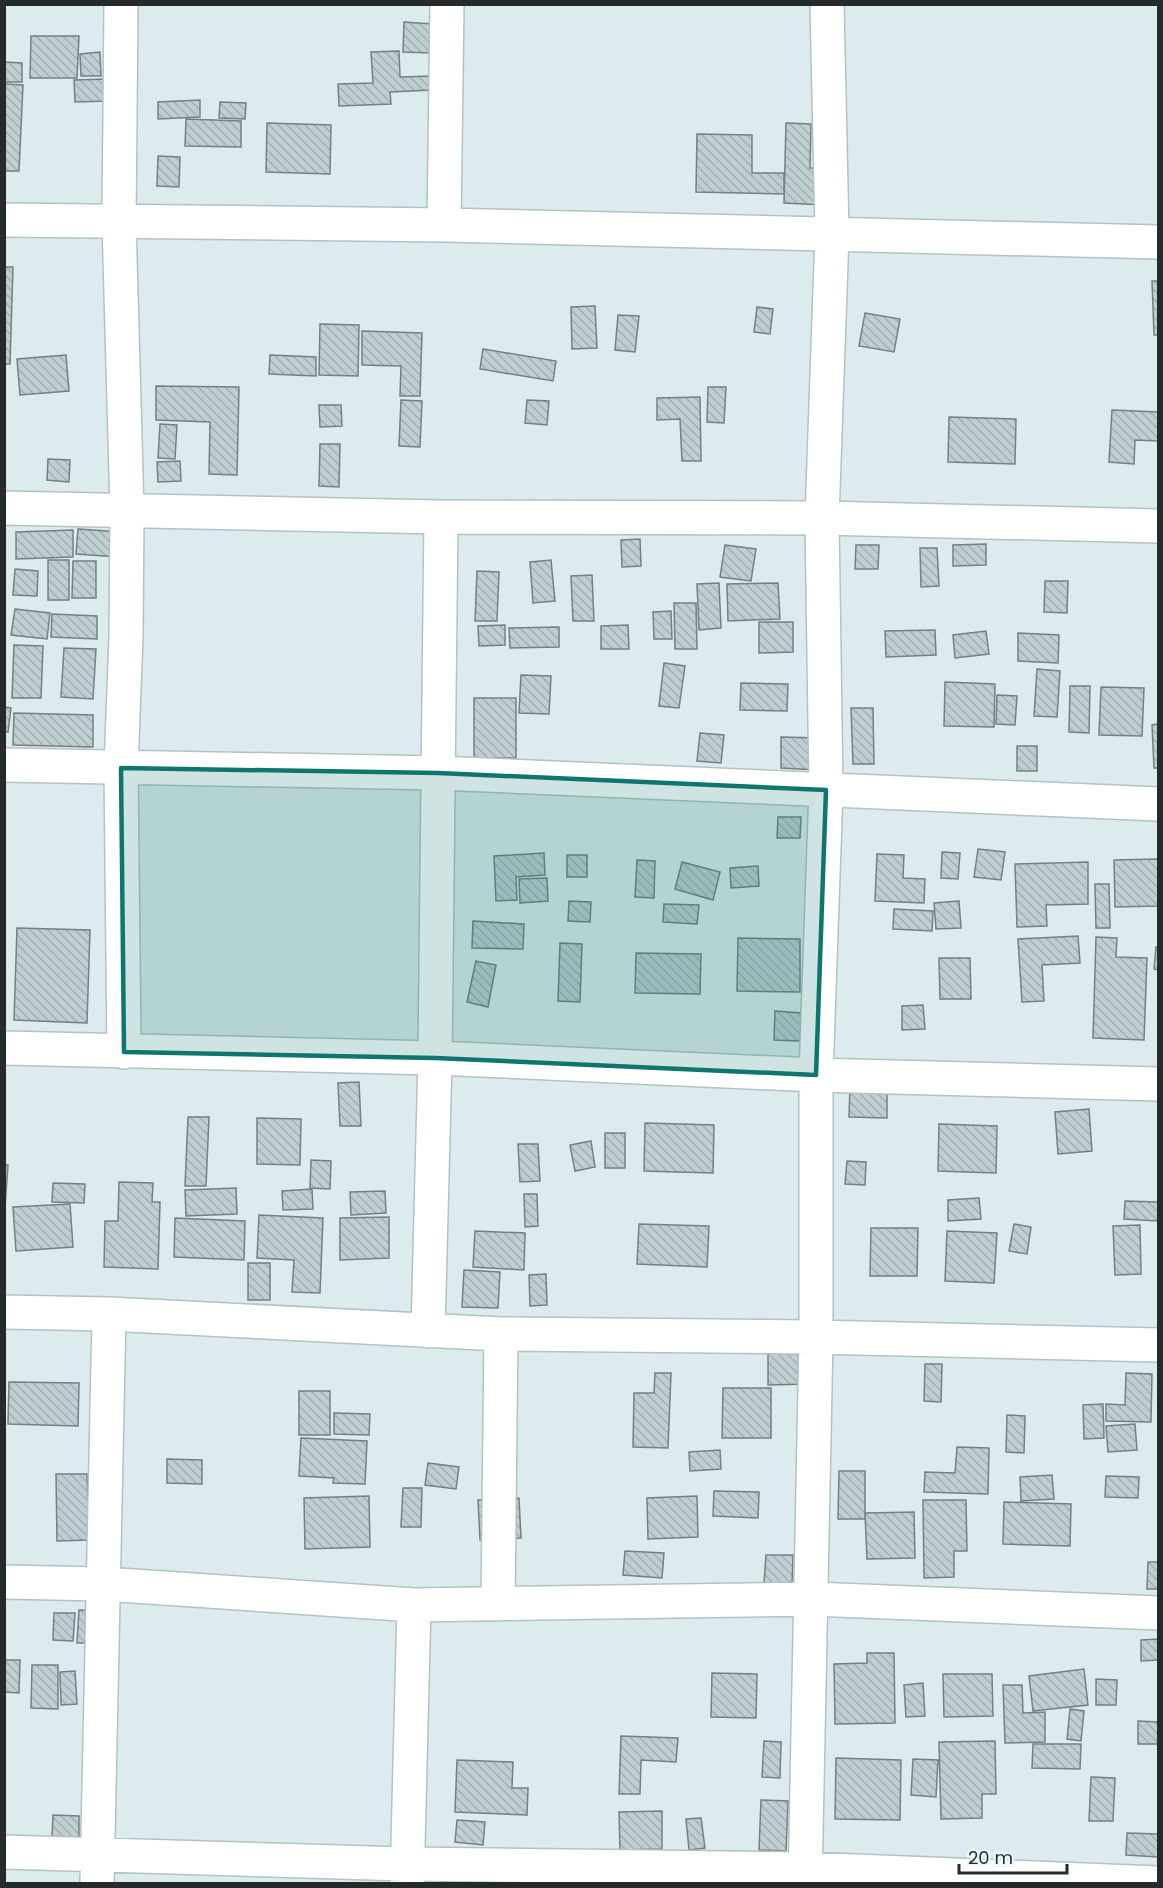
<svg xmlns="http://www.w3.org/2000/svg" width="1163" height="1888" font-family="Poppins,sans-serif">
<style>
.building{fill:url(#building-back-hatch);stroke:#748183;stroke-width:1.5}
.lines{fill:none;stroke-linecap:round;stroke-linejoin:round}
.minor-casing{stroke:#b4c2c4;stroke-width:36}
.minor{stroke:#fff;stroke-width:33}
.marked{fill:#0f766e;fill-opacity:0.2;stroke:#0f766e;stroke-width:4.5;stroke-linejoin:round}
</style>
<defs>
<pattern id="building-back-hatch" width="6" height="6" patternUnits="userSpaceOnUse" patternTransform="scale(1.5)"><rect width="6" height="6" fill="#bfced0"/><path d="M-1 5l2 2M0 0l6 6M5-1l2 2" fill="none" stroke="#a4b1b3"/></pattern>
</defs>
<rect width="100%" height="100%" fill="#dcebed"/>
<!-- building -->
<path class="building" d="M404,22l28,2 -2,29 -27,-1z
M31,36h48l-2,42h-47z
M399,51l1,26 32,-1v14l-42,2 1,12 -52,2 -1,-22 35,-1 -2,-31z
M100,52l1,24h-20l-1,-22z
M4,62l18,1v19h-18z
M107,79v22l-32,1 -1,-22z
M5,84l18,1 -4,86h-15z
M200,100v17l-42,2v-17z
M220,102l26,1 -1,16 -26,-1z
M186,119l55,2v26l-56,-1z
M267,123l64,2 -1,49 -64,-2z
M786,123l25,1 -1,44h16l-2,37 -40,-2z
M697,134l55,1v38h32v21l-88,-2z
M158,156l22,1 -1,30 -22,-1z
M4,267h9l-3,97h-6z
M1152,281h6v54h-4z
M595,306l2,42 -25,1 -1,-42z
M757,307l16,2 -3,25 -16,-2z
M865,313l35,6 -6,33 -35,-6z
M618,315l21,1 -4,36 -20,-2z
M320,324l39,1 -1,51 -39,-1z
M362,331l60,2 -2,63h-20l1,-30 -39,-1z
M483,349l73,12 -3,20 -73,-12z
M66,355l3,36 -49,4 -3,-36z
M270,355l46,2v19l-47,-2z
M156,386l83,1 -2,88 -28,-1 1,-52 -54,-2z
M708,387h18l-2,36 -17,-1z
M700,397l1,64h-19l-2,-42 -23,1v-22z
M401,400l21,1 -2,46 -21,-1z
M527,400l22,1 -2,24 -22,-2z
M319,405h22l1,21 -22,1z
M1112,410l46,2v29l-23,-1 -1,24 -25,-2z
M949,417l67,2 -1,45 -67,-2z
M160,424l17,1 -2,34 -17,-1z
M320,444h20l-1,43 -20,-1z
M48,459l22,1 -1,22 -22,-2z
M180,461l1,20 -23,1 -1,-20z
M78,529l42,3 -2,25 -42,-3z
M73,530v27l-57,2v-27z
M640,539l1,27 -19,1 -1,-27z
M986,544v21l-33,1v-21z
M725,545l31,4 -5,32 -31,-4z
M856,545h23l-1,24h-23z
M920,548h17l2,38 -18,1z
M48,560h21v40h-21z
M551,560l4,41 -22,2 -3,-41z
M73,561h23v37h-24z
M15,569l23,2 -1,25 -24,-1z
M477,571l22,1 -2,49h-22z
M592,575l2,46h-21l-2,-45z
M1045,581h23l-1,32 -23,-1z
M719,583l2,45 -22,2 -2,-46z
M778,583l2,36 -52,2 -1,-37z
M674,603h22l1,46h-22z
M15,609l35,4 -3,26 -36,-4z
M671,611l1,28h-18l-1,-27z
M52,614l45,2v23l-46,-2z
M759,622h34v30l-34,1z
M505,625v20l-26,1 -1,-20z
M628,625l1,24h-28v-23z
M559,627v20l-49,1 -1,-20z
M935,630l1,25 -50,2 -1,-26z
M986,631l3,23 -34,4 -2,-23z
M1018,633l41,2 -1,28 -40,-2z
M14,645l29,1 -2,52h-29z
M64,648l32,1 -3,50 -32,-2z
M664,663l21,3 -6,42 -20,-2z
M1037,669l23,2 -3,46 -23,-1z
M521,675l30,1 -2,38 -30,-1z
M945,682l50,2 -1,43 -50,-1z
M741,683l47,1 -1,27 -47,-1z
M1070,686h20l-1,47 -20,-1z
M1101,687l43,1 -2,48 -43,-1z
M997,695l20,1 -2,29 -19,-1z
M474,698h42v60h-42z
M4,707l7,1 -3,24 -4,-1z
M851,708h22l1,56h-21z
M14,713l79,2v32l-80,-2z
M1158,724v44h-4l-2,-43z
M700,733l24,2 -3,28 -24,-2z
M781,737l39,1 -1,32 -38,-2z
M1017,746h20v25h-20z
M778,817h23l-1,21h-23z
M978,849l27,3 -4,28 -27,-3z
M942,852l18,1 -2,26 -17,-1z
M544,853l1,22 -29,2 1,23 -21,1 -2,-45z
M877,854l27,1 -1,23 22,1 -1,24 -49,-2z
M567,855h20v22h-20z
M1158,859v47l-43,1 -1,-47z
M637,860l18,1 -1,37 -19,-1z
M682,862l38,10 -7,28 -38,-11z
M1088,862v42l-42,1 1,21 -30,1 -2,-63z
M758,866l1,20 -28,2 -1,-20z
M547,878l1,23 -28,2 -1,-24z
M1095,884h14l1,44h-14z
M569,901l22,1 -1,20 -22,-1z
M959,901l2,27 -25,1 -2,-26z
M664,904l35,1 -2,19 -34,-2z
M894,909l39,2 -1,20 -39,-2z
M473,921l51,3 -1,25 -51,-1z
M17,928l73,2 -3,93 -73,-3z
M1078,936l2,27 -38,2 2,36 -22,1 -4,-63z
M1096,937l21,1 -1,19 31,1 -3,82 -51,-2z
M738,938l62,1v53l-63,-1z
M560,943l22,1 -2,58 -22,-1z
M1156,947h2v23l-4,-1z
M636,953l65,1 -1,40 -65,-1z
M939,958h31l1,41h-31z
M476,961l20,4 -8,42 -21,-5z
M923,1005l2,24 -23,1v-24z
M775,1011l27,2 -2,28 -26,-1z
M359,1082l2,44h-21l-2,-43z
M850,1086l37,1v31l-38,-1z
M1089,1109l3,42 -34,3 -3,-42z
M188,1117h21l-3,69h-21z
M257,1118l44,1 -1,46 -43,-1z
M645,1123l69,2 -1,48 -69,-2z
M939,1124l58,2 -1,47 -58,-2z
M605,1133h20v35h-20z
M591,1141l4,26 -20,4 -5,-26z
M518,1144h20l2,37 -20,1z
M311,1160l20,1 -1,28 -20,-1z
M847,1161l19,1 -1,23 -20,-1z
M4,1164l4,1 -3,42h-1z
M119,1182l34,1 -1,19h8l-2,67 -54,-2 1,-46h13z
M53,1183l32,1 -1,19 -32,-1z
M236,1188l1,26 -51,2 -1,-26z
M312,1189l1,20 -30,1 -1,-19z
M385,1191l1,22 -35,2 -1,-23z
M524,1194h13l1,32 -13,1z
M979,1198l2,21 -33,2v-21z
M1125,1201l33,1v19l-34,-2z
M70,1204l3,43 -57,4 -3,-44z
M259,1215l64,3 -3,75 -28,-1 2,-32 -37,-2z
M389,1217v41l-49,2v-42z
M175,1218l70,3 -1,39 -70,-3z
M639,1224l70,2 -2,41 -70,-3z
M1014,1224l17,3 -4,27 -18,-3z
M1140,1225l1,49 -26,1 -2,-49z
M871,1228h47l-1,48h-47z
M475,1231l50,2 -1,37 -51,-3z
M947,1231l50,2 -3,50 -49,-2z
M248,1263h22v37h-22z
M464,1270l36,2 -2,36 -36,-1z
M546,1274l1,31 -17,1 -1,-31z
M808,1350l1,34 -41,1v-34z
M925,1364h17l-1,38 -17,-1z
M655,1373h16l-3,75 -35,-1 1,-54h20z
M1126,1373l26,1 -1,48 -45,-1v-17l19,1z
M9,1382l70,1 -1,43 -70,-2z
M723,1388h48v50h-49z
M299,1391h31v44h-31z
M1103,1404l1,34 -20,1 -1,-34z
M334,1413l36,1 -1,21 -35,-1z
M1007,1415l18,1 -1,37 -18,-1z
M1135,1424l2,26 -29,2 -2,-26z
M301,1438l66,3 -2,43 -32,-1 1,-5 -35,-2z
M957,1447l32,1 -1,46 -64,-2 1,-20 30,1z
M720,1450l1,19 -31,2 -1,-19z
M167,1459l35,1v24l-35,-1z
M428,1463l31,4 -3,22 -31,-4z
M839,1471h26v48h-27z
M56,1474h31l2,66 -32,1z
M1052,1475l2,24 -33,2 -1,-24z
M1106,1476l33,1 -1,21 -33,-1z
M403,1488h19l-1,39h-20z
M714,1491l45,1 -1,26 -45,-2z
M369,1496l1,51 -65,2 -1,-51z
M697,1496l1,41 -50,2 -1,-41z
M519,1498l2,40 -41,2 -2,-40z
M923,1500h43l1,51h-13v26l-30,1z
M1004,1502l67,2 -1,42 -67,-2z
M914,1512l1,46 -48,1 -2,-46z
M625,1551l39,2 -2,25 -39,-3z
M766,1555h27l-1,29 -28,-1z
M1148,1562h10v27h-11z
M79,1610l18,1 -2,32h-18z
M54,1613h21l-2,28 -20,-1z
M1158,1639v21l-17,1v-21z
M867,1653h27l1,70 -60,1 -1,-60 33,-1z
M4,1660h16l-1,33 -15,-1z
M32,1665h26v44l-27,-1z
M1084,1669l4,36 -55,6 -4,-35z
M75,1671l2,33 -16,1 -1,-33z
M712,1673l45,1 -1,44 -45,-1z
M943,1674h49l1,42 -49,1z
M1096,1679l21,1 -1,25h-20z
M923,1683l2,33 -19,1 -2,-32z
M1003,1685h19l1,28 22,-1v30l-40,1z
M1070,1709l14,2 -3,30 -14,-2z
M1138,1721l20,1v22h-20z
M621,1736l57,2 -2,24 -35,-2 -1,34h-21z
M764,1741l17,1 -1,36 -18,-1z
M995,1741l1,53h-14v24l-41,1 -2,-77z
M1033,1744h48l-1,25 -48,-1z
M836,1758l65,2 -1,60 -65,-1z
M913,1759l25,1 -2,37 -25,-2z
M457,1760l56,2 -1,26h16l-1,27 -72,-3z
M1091,1777l24,1 -2,43h-24z
M761,1800l27,1 -2,50 -27,-1z
M662,1811v38l-42,1 -1,-38z
M53,1815l26,1v23l-27,-1z
M701,1818l4,30 -16,2 -3,-31z
M457,1820l28,2 -2,23 -28,-3z
M1127,1833l31,1v23l-32,-2z"/>
<g class="lines">
<defs>
<path id="minor" d="M121,4l-2,217 8,290 -1,126 -5,131 3,284
M4,220l440,5 714,17
M444,225l3,-221
M4,508l437,9 381,1 336,8
M4,765l434,8 720,31
M4,1048l431,10 381,17 342,9
M4,1312l105,2 392,20 315,3 342,8
M428,1331l7,-273 6,-541
M4,1582l100,2 310,21 398,-6 346,14
M498,1604l3,-270
M4,1852l402,12 400,5 352,14
M97,1884l12,-570
M407,1884l7,-279
M805,1884l11,-547v-262l10,-285 -4,-272 10,-284 -5,-230"/>
</defs>
<!-- minor casing -->
<use href="#minor" class="minor-casing"/>
<!-- minor -->
<use href="#minor" class="minor"/>
</g>
<!-- marked area -->
<path class="marked" d="M121,768l317,5 388,17 -10,285 -381,-17 -311,-6z"/>
<!-- border -->
<rect width="1163" height="1888" fill="none" stroke="#252b2c" stroke-width="12"/>
<!-- scale -->
<path d="M959 1864v9h108v-9" fill="none" stroke="#252b2c" stroke-width="3"/>
<text x="968" y="1864" font-size="18" fill="#252b2c" stroke="#e9f8fb" stroke-width="4.5" paint-order="stroke">20 m</text>
</svg>
